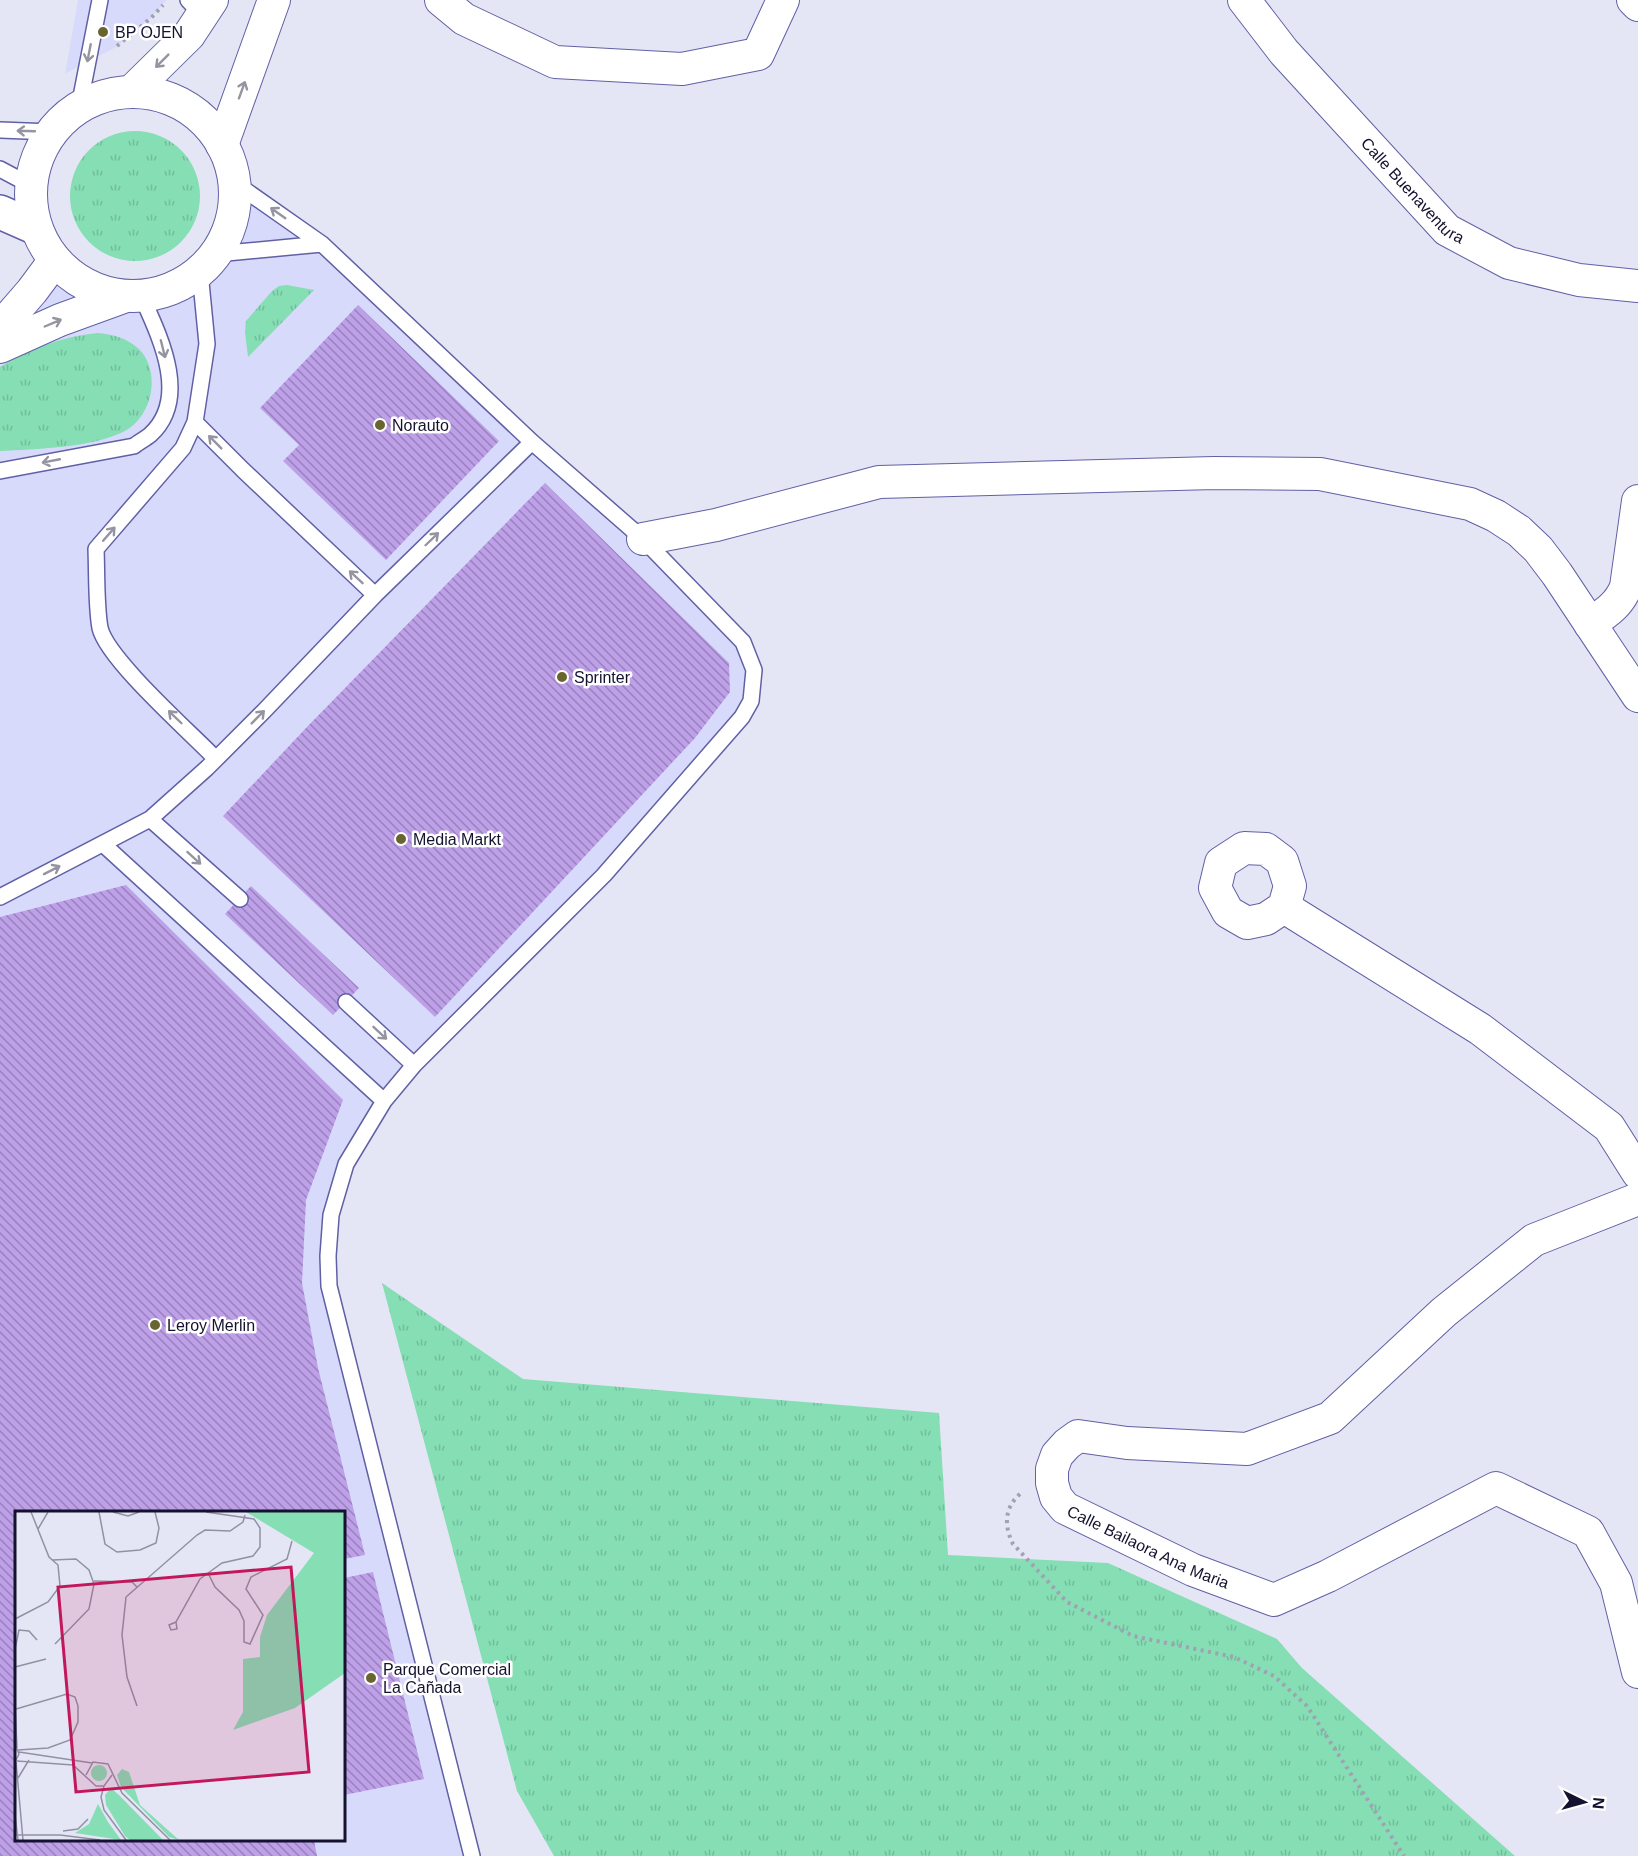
<svg xmlns="http://www.w3.org/2000/svg" width="1638" height="1856" font-family="Arial,sans-serif">
<style>
.built{fill:#d8dafc;fill-rule:evenodd}
.grass{fill:url(#grass-tufts)}
.building{fill:url(#building-back-hatch)}
.lines{fill:none;stroke-linecap:round;stroke-linejoin:round}
.lane-casing{stroke:#6160a5;stroke-width:18}
.street-casing{stroke:#6160a5;stroke-width:34}
.highway-casing{stroke:#6160a5;stroke-width:36}
.path{stroke:#a1a1b4;stroke-width:4;stroke-dasharray:3 4.5;stroke-linecap:butt}
.lane{stroke:#fff;stroke-width:15}
.street{stroke:#fff;stroke-width:32}
.highway{stroke:#fff;stroke-width:33}
.oneway{stroke:#9594a1}
.poi-dot{fill:#6a6431;stroke:#fff;stroke-width:2}
.labels{text-anchor:middle;stroke-width:5;stroke-linejoin:round;paint-order:stroke}
.poi-label{font-size:16px;fill:#14122e;stroke:#fff;text-anchor:start}
.street-label{font-size:16px;fill:#14122e;stroke:#fff}
.inset-road{fill:none;stroke:#9191a5;stroke-width:1.5}
.view{fill:#c2185b;fill-opacity:0.15;stroke:#c2185b;stroke-width:3}
.inset-edge{fill:none;stroke:#14122e;stroke-width:3}
</style>
<defs>
<pattern id="grass-tufts" width="24" height="20" patternUnits="userSpaceOnUse" patternTransform="scale(1.5)"><rect width="24" height="20" fill="#85deb4"/><path d="M3 7l-1-3M5 7V3M7 7l1-3M15 17l-1-3M17 17v-4M19 17l1-3" fill="none" stroke="#72bd9b"/></pattern>
<pattern id="building-back-hatch" width="6" height="6" patternUnits="userSpaceOnUse" patternTransform="scale(1.5)"><rect width="6" height="6" fill="#bda0e8"/><path d="M-1 5l2 2M0 0l6 6M5-1l2 2" fill="none" stroke="#9881bc"/></pattern>
</defs>
<rect width="100%" height="100%" fill="#e5e6f5"/>
<!-- built -->
<path class="built" d="M78,0h89l-16,18 -35,29 -51,27z
M235,183l87,61 421,398 8,59 -147,174 -190,190 -68,99 -18,92 144,600h-472v-1528l55,-68 28,23 21,9 22,4 27,-1 24,-9 23,-14 16,-18 12,-22 7,-24zM16,1512h328v328h-328z"/>
<!-- grass -->
<path class="grass" d="M70 196a65 65 0 1 1 130 0a65 65 0 1 1-130 0Z
M287,285l27,5 -66,67 -3,-25 1,-11 26,-30 7,-5z
M97,333c15,1 30,5 42,16 23,24 13,69 -16,83 -33,16 -86,17 -123,19v-84c30,-19 62,-30 97,-34z
M382,1283l141,96 416,34 9,142 160,8 169,76 25,29 213,188h-961l-37,-65z"/>
<!-- building -->
<path class="building" d="M358,305l141,136 -113,119 -103,-99 16,-16 -39,-37z
M545,483l184,180 1,29 -35,46 -260,279 -212,-201 83,-88z
M126,885l217,215 -37,100 -4,83 16,85 47,187 -21,4v-47h-328v328h298l3,16h-317v-939z
M251,886l108,102 -26,27 -108,-101z
M373,1572l51,207 -80,16v-217z"/>
<g class="lines">
<defs>
<path id="lane" d="M188,0l15,16
M79,107l21,-107
M0,130l52,2
M0,169l32,17
M235,183l87,61 210,198 111,97 100,103 11,28 -3,31 -9,16 -138,158 -190,190 -30,36 -38,63 -15,51 -3,41 1,30 143,570
M216,254l106,-10
M200,272l7,72 -12,78 -12,26 -87,101c1,24 0,57 4,79 7,31 91,105 116,131
M0,471l134,-25c5,-4 11,-7 16,-11 41,-37 9,-100 -9,-140
M375,595l157,-153
M150,819l90,80
M103,844l281,257
M0,897l150,-78 57,-51 57,-57 111,-116 -132,-125 -48,-48
M346,1002l68,63"/>
<g id="street">
<path d="M441,0l23,19 91,43 127,7 76,-15 25,-54"/>
<path id="s1" d="M1244,0l40,52 163,178 62,33 70,17 59,6"/>
<path d="M1633,0l5,5"/>
<circle cx="133" cy="194" r="102"/>
<path d="M131,92l58,-57 23,-35"/>
<path d="M222,145l52,-145"/>
<path d="M0,328l32,-37 23,-31"/>
<path d="M0,347l60,-27 66,-24"/>
<path d="M643,539l73,-14 163,-43 335,-9 106,1 150,30 26,12 23,15 19,18 19,25 81,122"/>
<path d="M1590,624c16,-11 29,-19 36,-37l12,-86"/>
<path d="M1244,848l22,1 16,12 8,25 -6,21 -18,12 -19,4 -19,-11 -13,-24 6,-25z"/>
<path d="M1284,907l196,122 129,98 29,46"/>
<path id="s2" d="M1638,1199l-104,41 -90,72 -114,106 -83,31 -120,-6 -49,-7 -11,8 -10,11 -5,14v14l4,14 9,11 128,62 81,30 54,-24 168,-88 92,44 28,51 22,89"/>
</g>
<path id="highway" d="M0,212l34,15"/>
</defs>
<!-- lane casing -->
<use href="#lane" class="lane-casing"/>
<!-- street casing -->
<use href="#street" class="street-casing"/>
<!-- highway casing -->
<use href="#highway" class="highway-casing"/>
<!-- path -->
<path class="path" d="M117,46l34,-28 12,-13
M1020,1494c-16,14 -16,32 -7,50l54,58 66,34 101,21 40,19 33,30 97,150"/>
<!-- lane -->
<use href="#lane" class="lane"/>
<!-- street -->
<use href="#street" class="street"/>
<!-- highway -->
<use href="#highway" class="highway"/>
</g>
<!-- one-way arrows -->
<defs><path id="oneway-shaft" d="M-6 0H5M1.5-3L5.5 0L1.5 3" fill="none" stroke-width="1.6" stroke-linecap="round" stroke-linejoin="round" transform="scale(1.5)"/></defs>
<g class="oneway">
<use href="#oneway-shaft" transform="translate(89 53) rotate(101)"/>
<use href="#oneway-shaft" transform="translate(162 61) rotate(135)"/>
<use href="#oneway-shaft" transform="translate(242 90) rotate(-70)"/>
<use href="#oneway-shaft" transform="translate(26 131) rotate(-178)"/>
<use href="#oneway-shaft" transform="translate(278 213) rotate(-145)"/>
<use href="#oneway-shaft" transform="translate(53 323) rotate(-23)"/>
<use href="#oneway-shaft" transform="translate(163 349) rotate(76)"/>
<use href="#oneway-shaft" transform="translate(215 442) rotate(-135)"/>
<use href="#oneway-shaft" transform="translate(51 461) rotate(169)"/>
<use href="#oneway-shaft" transform="translate(109 534) rotate(-49)"/>
<use href="#oneway-shaft" transform="translate(432 539) rotate(-44)"/>
<use href="#oneway-shaft" transform="translate(356 577) rotate(-137)"/>
<use href="#oneway-shaft" transform="translate(175 717) rotate(-136)"/>
<use href="#oneway-shaft" transform="translate(258 717) rotate(-45)"/>
<use href="#oneway-shaft" transform="translate(194 858) rotate(42)"/>
<use href="#oneway-shaft" transform="translate(52 870) rotate(-27)"/>
<use href="#oneway-shaft" transform="translate(380 1033) rotate(43)"/>
</g>
<!-- markers -->
<g class="poi-dot">
<circle cx="103" cy="32" r="6"/>
<circle cx="380" cy="425" r="6"/>
<circle cx="562" cy="677" r="6"/>
<circle cx="401" cy="839" r="6"/>
<circle cx="155" cy="1325" r="6"/>
<circle cx="371" cy="1678" r="6"/>
</g>
<g class="labels">
<!-- poi labels -->
<g class="poi-label">
<text x="115" y="38">BP OJEN</text>
<text x="392" y="431">Norauto</text>
<text x="574" y="683">Sprinter</text>
<text x="413" y="845">Media Markt</text>
<text x="167" y="1331">Leroy Merlin</text>
<text x="383" y="1675">Parque Comercial<tspan x="383" dy="18">La Cañada</tspan></text>
</g>
<!-- street labels -->
<g class="street-label">
<text dy="6" stroke="none"><textPath href="#s1" startOffset="255">Calle Buenaventura</textPath></text>
<text dy="6" stroke="none"><textPath href="#s2" startOffset="819">Calle Bailaora Ana Maria</textPath></text>
</g>
</g>
<!-- overview -->
<g transform="translate(15 1511)">
<rect width="330" height="330" fill="#e5e6f5"/>
<path d="M231,1h99v161l-50,35 -62,22 10,-18v-53l17,-2v-20l7,-22 47,-62zM76 262a8 8 0 1 1 16 0a8 8 0 1 1-16 0ZM107,258l7,3 11,33 39,35 -10,-3 -48,-50 -4,-12zM96,277l9,8 43,44h-33l-5,-4 -19,-31 -1,-10zM83,293l10,18 13,18 -46,-7 14,-9z" fill="#85deb4"/>
<path class="inset-road" d="M84,1l6,32 12,8 23,-2 16,-7 3,-15 -4,-16M98,1l15,4 11,-4M23,18l10,-17M37,49l24,-1 13,11 5,14 -5,25 -34,35M193,62l7,14 24,23 5,11v21l6,2 13,-29 -17,-26 5,-12 36,-18 5,-18M79,70l38,1 5,5M0,108l33,-17 12,-16 -2,-21 -9,-8 -18,-45M161,111l-7,3 2,5 6,-1 -1,-7 24,-43 22,-16 31,-7 7,-9v-19l-6,-9 -48,-7M0,138l4,-19 10,1 8,9M0,156l31,-8M0,193l2,44M122,195l-10,-29 -5,-42 4,-38 71,-62 8,-5 25,1 13,-9 2,-7M1,198l51,-15 8,3 3,9v16l-8,18 -22,8 -30,2M0,234l4,9 -4,8M4,241l73,11M2,250l56,4 23,21h8l8,-11M1,251l7,78M71,264l7,-13 15,2 14,29 48,47M3,267l11,-18M89,275l-3,11 3,13 22,30M0,304l3,25M48,320l15,-2 10,-10M0,324h45l40,5"/>
<path class="view" d="M276,56l18,205 -233,20 -18,-205z"/>
<rect width="330" height="330" class="inset-edge"/>
</g>
<!-- north arrow -->
<g transform="translate(1584 1802) rotate(95)" stroke="#ffffff" stroke-width="4.5" paint-order="stroke">
<path d="M0-4.5L10 22L0 15L-10 22Z" fill="#14122e"/>
<text y="-9" font-size="16" font-weight="bold" text-anchor="middle" fill="#14122e">N</text>
</g>
</svg>
